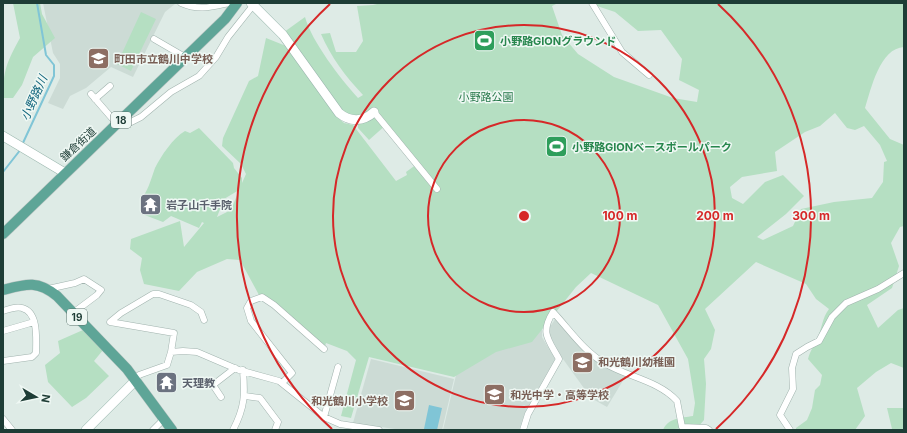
<svg xmlns="http://www.w3.org/2000/svg" width="907" height="433" font-family="Inter,'Noto Sans JP',sans-serif">
<style>
.built{fill:#ccdbd5}
.green{fill:#b5dfc2;fill-rule:evenodd}
.water{fill:#80c5d6}
.lines{fill:none;stroke-linecap:round;stroke-linejoin:round}
.stream{stroke:#80c5d6;stroke-width:2}
.street-casing{stroke:#a1b3ae;stroke-width:7}
.secondary-casing{stroke:#9cb8af;stroke-width:10}
.primary-casing{stroke:#bcc5c3;stroke-width:11}
.street{stroke:#fff;stroke-width:6}
.secondary{stroke:#fff;stroke-width:9}
.primary{stroke:#5ea597;stroke-width:10}
.ring{fill:none;stroke:#d62828;stroke-width:2}
.labels{text-anchor:middle;stroke-width:3;stroke-linejoin:round;paint-order:stroke}
.shield{fill:#eff8f4;stroke:#5d756f;stroke-width:1}
.shield-label{font-size:10px;font-weight:bold;fill:#1e3d36}
.leisure-label{font-size:11px;font-weight:bold;fill:#27864d;stroke:#eff8f4;text-anchor:start}
.education-label{font-size:11px;font-weight:bold;fill:#785e54;stroke:#eff8f4;text-anchor:start}
.park-label{font-size:11px;fill:#257749;stroke:#eff8f4}
.street-label{font-size:11px;fill:#1e3d36;stroke:#eff8f4}
.worship-label{font-size:11px;font-weight:bold;fill:#5b616d;stroke:#eff8f4;text-anchor:start}
.water-label{font-size:12px;font-style:italic;fill:#13667d;stroke:#eff8f4}
.centre{fill:#d62828;stroke:#eff8f4;stroke-width:2}
.ring-label{font-size:12px;text-anchor:middle;font-weight:bold;fill:#d62828;stroke:#eff8f4;stroke-width:3;stroke-linejoin:round;paint-order:stroke}
</style>
<rect width="100%" height="100%" fill="#deebe6"/>
<!-- built -->
<path class="built" d="M43,3h129l3,1 -10,8 -32,65 -22,-10 -25,21 -16,8 -7,13 -15,-6 12,-25v-14l-7,-11z
M556,318l28,32 43,24 -20,33 -16,-9 -28,-39 -13,-23 -1,-8z
M540,329l2,1v7l13,22 -30,53 -6,18h-76l14,-59z
M371,359l83,20 -12,51h-40l-49,-7z"/>
<!-- green -->
<path class="green" d="M13,3h27l2,11 13,24 -22,19 -11,28 -9,13h-10c0,-28 4,-36 17,-60z
M381,3h177l-6,3 10,29 16,19 36,23 59,21 24,4 2,-12 -20,-10 3,-21 -21,-29 -23,1 -23,-19 -27,-9h316v44c-24,1 -33,42 -39,61l25,31 14,6v81l-4,1 -9,16 8,23 -7,22 -25,17 11,23 20,-18 6,-2v60l-13,-5 -15,9 -19,16 8,28 -10,14h-59v-2l11,-8 5,-12 3,-18 5,-5 2,-10 -14,-16c2,-8 6,-13 9,-20 5,-10 5,-21 12,-30l-13,-10 -10,-15 -50,-22 -51,47 10,21 -4,19 -7,10 2,25 -2,36 -6,7 -35,3c5,-12 18,-12 30,-14l2,-13 -7,-44 -30,-54 -67,-32 -15,14 -44,55 -36,10 -42,25 -85,-20 -18,61 -10,-2 15,-56 -9,-9 -21,-8 -2,6 -65,-54 -19,-35 -13,-1 -30,13 -18,19 -35,-7 -4,-14 2,-12 -12,-9 1,-10 49,-18 4,26 20,-24 -2,-1 -3,6 -28,-12 -8,6 -21,-8 2,-10 -4,-4c8,-8 11,-21 15,-32 6,-12 18,-30 30,-37l5,2 9,-5 34,35 1,5 8,10v5l4,-9 -5,-10 -19,-18 1,-8 26,-57 9,-5 8,-38 20,8 49,69 9,8 9,2 43,56 11,-6 -1,-3 11,-8 -30,-40 -18,16 -11,-12v-5l-11,-1 -67,-87 25,-18c7,25 35,61 53,81l5,-3c-18,-19 -32,-38 -42,-61l9,-1 6,19h20l7,-11 -6,-35 16,-1zM835,113l12,15 8,2 9,-4 16,19 7,16 -3,1 -1,20 -11,16 -38,4 -33,7 -8,17 -30,14 -6,-3 29,-23 18,-18 -21,-21 -18,7 -22,22 -11,-6 -2,-11 12,-10 35,-6 -2,-19 30,-20 15,-6zM239,190l-8,20 -14,7 7,-18z
M141,12l15,7 -25,52 -14,-7z
M83,330l20,20 -9,11 15,15 -23,22 -14,9 -24,-25 -3,-17 15,-12 -2,-12z
M887,408h17v22l-12,-1z"/>
<!-- water -->
<path class="water" d="M429,405l13,3 -5,22 -13,-1z"/>
<g class="lines">
<!-- stream -->
<path class="stream" d="M22,145l32,-69v-11l-8,-10 -9,-52
M3,172l18,-23"/>
<defs>
<path id="street" d="M181,3c18,8 30,4 48,0
M592,3l30,49 27,23
M154,39l31,18
M91,94l26,30h10l14,-7 30,-25 28,-16 17,-19 12,-20 27,-34
M95,99l15,-13
M374,112l63,77
M48,289l27,-6 9,-4 17,11 -4,5 -24,18
M3,311c6,-2 13,-5 19,-3 17,4 14,32 14,45l-4,4 -29,4
M3,331l31,-9
M171,352l3,-19 -64,-11 11,-9 32,-19h6l32,11 10,7 3,8
M135,381l4,-6 28,-10 4,-13 12,-1 14,1 42,18 40,11 45,36 16,7 39,6
M282,383l10,-10 -41,-52 -4,-13 4,-7 11,-4 12,8 50,44
M245,396l15,2 18,24 -3,8
M221,397l-8,-12 22,-17
M324,417l14,-50
M3,419l9,11
M153,430l11,-11
M233,430c12,-23 12,-35 10,-60
M523,430l5,-16 31,-55c-11,-20 -19,-26 -6,-47 16,17 32,41 53,52 22,13 53,17 71,37l5,26 24,1 3,2
M790,430l-10,-15 13,-26 -1,-21 4,-14 11,-7 12,-6 13,-24 14,-14 32,-14 26,-16"/>
<path id="secondary" d="M251,3l32,32 56,78c11,9 24,9 35,-1
M3,136l62,37
M86,430l49,-49"/>
<path id="primary" d="M3,234l222,-215 12,-16
M3,290c23,-6 34,-10 54,6l70,73 45,61"/>
</defs>
<!-- street casing -->
<use href="#street" class="street-casing"/>
<!-- secondary casing -->
<use href="#secondary" class="secondary-casing"/>
<!-- primary casing -->
<use href="#primary" class="primary-casing"/>
<!-- street -->
<use href="#street" class="street"/>
<!-- secondary -->
<use href="#secondary" class="secondary"/>
<!-- primary -->
<use href="#primary" class="primary"/>
</g>
<!-- distance rings -->
<g class="ring">
<circle cx="524" cy="216" r="96"/>
<circle cx="524" cy="216" r="191"/>
<path d="M332 429A287 287 0 0 1 330 4M718 4A287 287 0 0 1 716 429"/>
</g>
<!-- icons -->
<defs>
<symbol id="stadium-square" viewBox="-11 -11 22 22"><rect x="-9" y="-9" width="18" height="18" rx="4" fill="#2e9e5b" stroke="#eff8f4"/><path d="M0-5a6.5 5 0 1 0 0 10a6.5 5 0 1 0 0-10ZM-3.5-1.8h7v3.6h-7Z" fill="#fff"/></symbol>
<symbol id="school-square" viewBox="-11 -11 22 22"><rect x="-9" y="-9" width="18" height="18" rx="4" fill="#8d6e63" stroke="#eff8f4"/><path d="M0-5L7-2L0 1L-7-2ZM-4 1L0 2.5L4 1V4Q0 6-4 4Z" fill="#fff"/></symbol>
<symbol id="temple-square" viewBox="-11 -11 22 22"><rect x="-9" y="-9" width="18" height="18" rx="4" fill="#6b7280" stroke="#eff8f4"/><path d="M0-6L5-2H3V0L6.5 2.5H4V6H1.5V3h-3V6H-4V2.5H-6.5L-3 0V-2H-5Z" fill="#fff"/></symbol>
</defs>
<g fill-rule="evenodd">
<use href="#stadium-square" x="472" y="28" width="25" height="25"/>
<use href="#school-square" x="86" y="46" width="25" height="25"/>
<use href="#stadium-square" x="544" y="134" width="25" height="25"/>
<use href="#temple-square" x="138" y="192" width="25" height="25"/>
<use href="#school-square" x="570" y="350" width="25" height="25"/>
<use href="#temple-square" x="154" y="370" width="25" height="25"/>
<use href="#school-square" x="482" y="382" width="25" height="25"/>
<use href="#school-square" x="392" y="388" width="25" height="25"/>
</g>
<g class="labels">
<!-- shield labels -->
<g class="shield">
<rect x="111" y="112" width="20" height="16" rx="3"/>
<rect x="67" y="309" width="20" height="16" rx="3"/>
</g>
<g class="shield-label">
<text x="121" y="124">18</text>
<text x="77" y="321">19</text>
</g>
<!-- leisure labels -->
<g class="leisure-label">
<text x="500" y="45">小野路GIONグラウンド</text>
<text x="572" y="151">小野路GIONベースボールパーク</text>
</g>
<!-- education labels -->
<g class="education-label">
<text x="114" y="63">町田市立鶴川中学校</text>
<text x="598" y="366">和光鶴川幼稚園</text>
<text x="510" y="399">和光中学・高等学校</text>
<text x="388" y="405" text-anchor="end">和光鶴川小学校</text>
</g>
<!-- park labels -->
<g class="park-label">
<text x="486" y="101">小野路公園</text>
</g>
<!-- street labels -->
<g class="street-label">
<text transform="translate(78 144) rotate(-43)" y="4">鎌倉街道</text>
</g>
<!-- worship labels -->
<g class="worship-label">
<text x="166" y="209">岩子山千手院</text>
<text x="182" y="387">天理教</text>
</g>
<!-- water labels -->
<g class="water-label">
<text transform="translate(34 98) rotate(-66)" y="4">小野路川</text>
</g>
</g>
<circle cx="524" cy="216" r="6" class="centre"/>
<g class="ring-label">
<text x="620" y="220">100 m</text>
<text x="715" y="220">200 m</text>
<text x="811" y="220">300 m</text>
</g>
<!-- border -->
<rect width="907" height="433" fill="none" stroke="#1e3d36" stroke-width="8"/>
<!-- north arrow -->
<g transform="translate(36 397) rotate(99)" stroke="#eff8f4" stroke-width="3" paint-order="stroke">
<path d="M0-3L7 15L0 10L-7 15Z" fill="#1e3d36"/>
<text y="-6" font-size="11" font-weight="bold" text-anchor="middle" fill="#1e3d36">N</text>
</g>
</svg>
